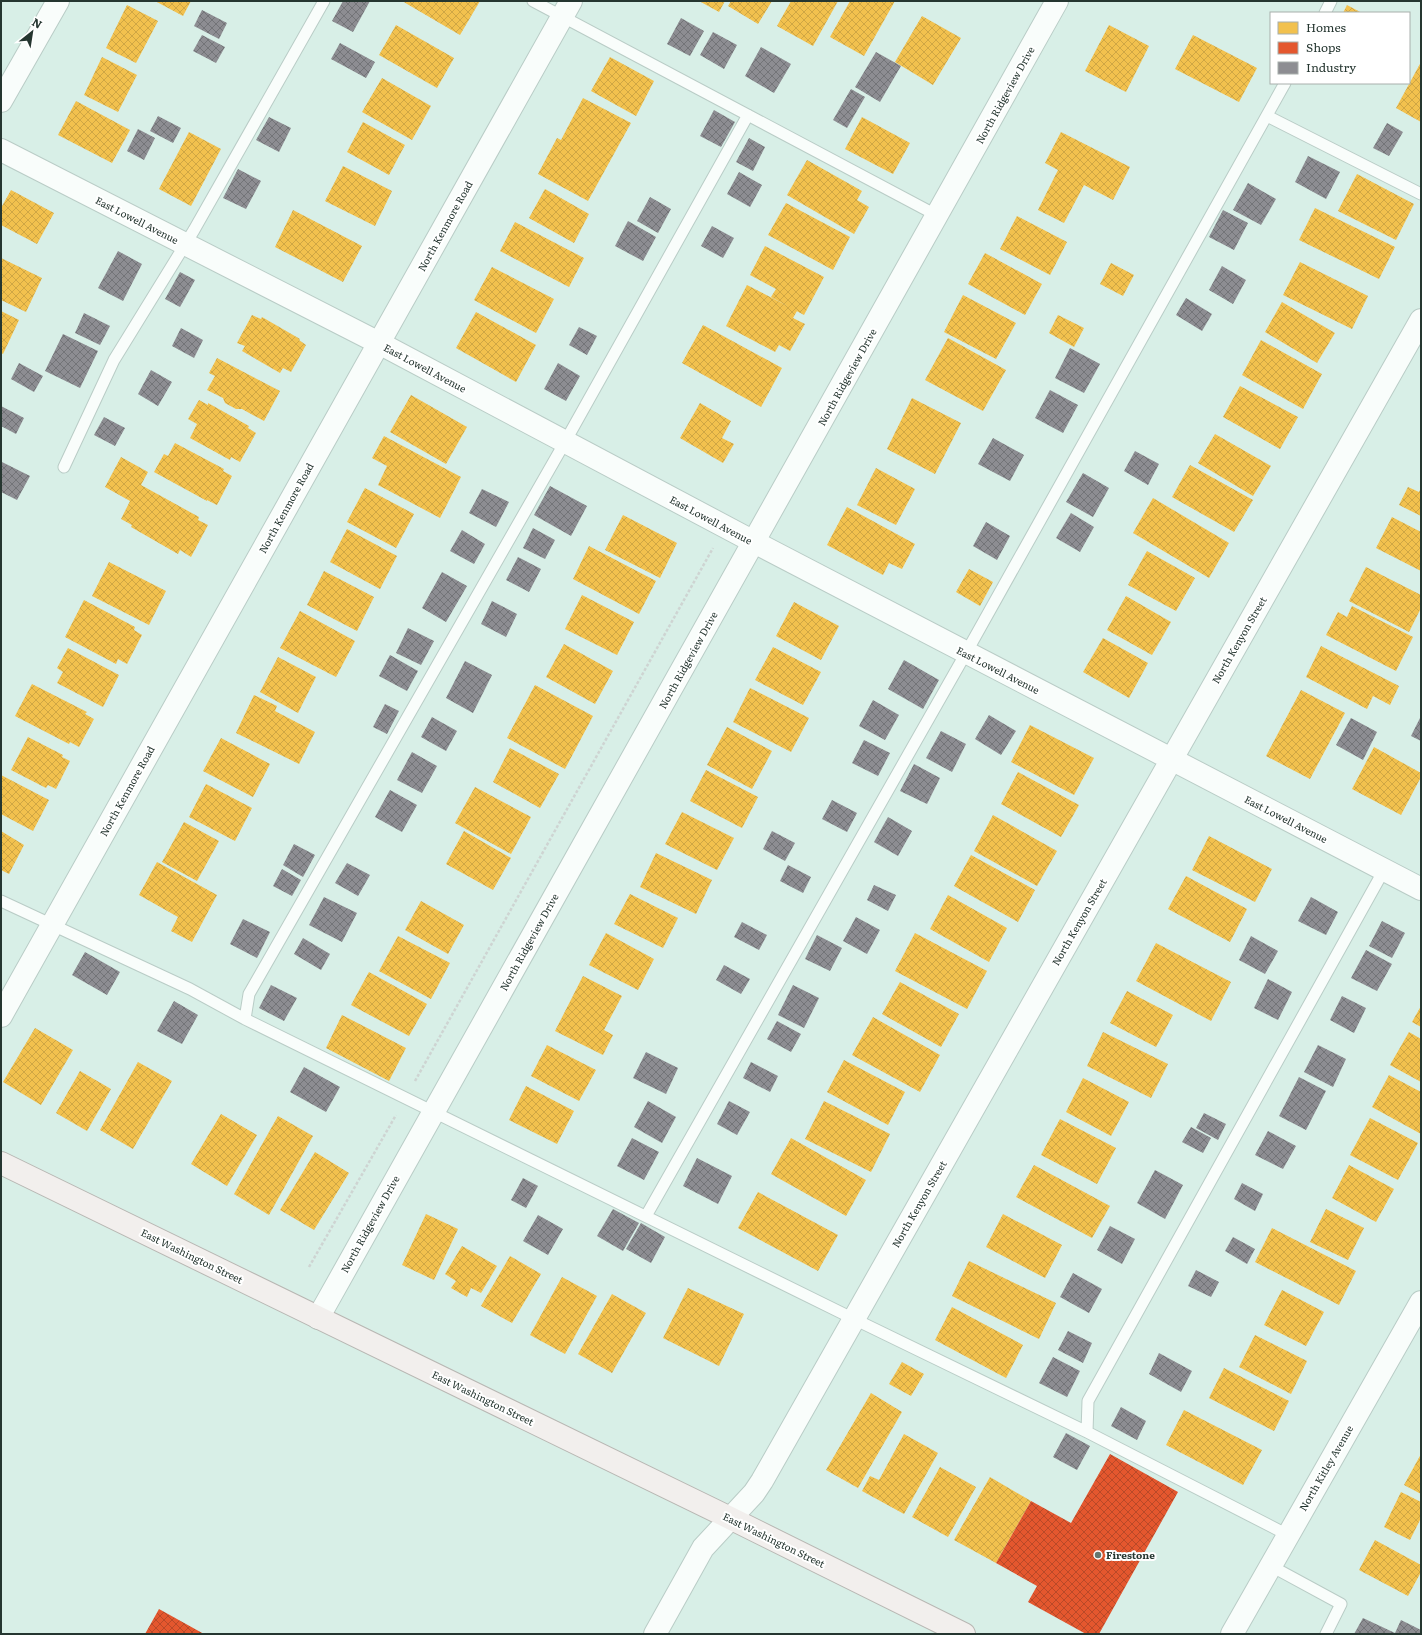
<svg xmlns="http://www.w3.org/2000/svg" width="1422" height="1635" font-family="Literata,serif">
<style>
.homes{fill:url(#homes-cross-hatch)}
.shops{fill:url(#shops-cross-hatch)}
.industry{fill:url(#industry-cross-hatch)}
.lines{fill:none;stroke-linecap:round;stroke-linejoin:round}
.service-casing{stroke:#b9ccc6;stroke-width:13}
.minor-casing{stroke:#b9ccc6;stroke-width:24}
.tertiary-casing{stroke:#b9ccc6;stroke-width:24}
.primary-casing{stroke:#b8b7b3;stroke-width:24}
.path{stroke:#ced4d2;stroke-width:2.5;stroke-dasharray:3 2;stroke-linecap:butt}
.service{stroke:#f9fdfb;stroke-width:11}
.minor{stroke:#f9fdfb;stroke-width:22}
.tertiary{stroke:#f9fdfb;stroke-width:22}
.primary{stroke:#f2efed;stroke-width:22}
.poi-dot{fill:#647770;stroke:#fff;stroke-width:1.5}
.labels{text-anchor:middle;stroke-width:4;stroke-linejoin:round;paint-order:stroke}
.street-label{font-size:10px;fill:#253630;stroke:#fff}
.poi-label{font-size:10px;font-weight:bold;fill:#253630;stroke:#fff;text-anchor:start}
</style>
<defs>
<pattern id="homes-cross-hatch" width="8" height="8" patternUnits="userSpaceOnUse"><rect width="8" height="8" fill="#f2c14e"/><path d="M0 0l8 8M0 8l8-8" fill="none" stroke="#cfa644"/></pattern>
<pattern id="shops-cross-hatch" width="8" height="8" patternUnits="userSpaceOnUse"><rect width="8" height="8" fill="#e4572e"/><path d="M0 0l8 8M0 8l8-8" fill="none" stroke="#b94928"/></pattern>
<pattern id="industry-cross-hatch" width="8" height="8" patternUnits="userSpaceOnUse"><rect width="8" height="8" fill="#8d8d92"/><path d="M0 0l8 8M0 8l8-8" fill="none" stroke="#737478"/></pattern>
</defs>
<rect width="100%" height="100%" fill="#d8efe7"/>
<!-- homes -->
<path class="homes" d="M155,1h36l-8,15z
M402,1h78l-20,34z
M699,1h26l-6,11z
M731,1h41l-14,23 -30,-18z
M791,1h47l-25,45 -36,-20z
M850,1h45l-31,55 -34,-19z
M127,5l31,16 -22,42 -30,-15z
M1347,5l15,8h-19z
M922,16l39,22 -28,47 -38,-23z
M396,25l58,33 -17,30 -58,-33z
M1109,25l40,21 -23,46 -41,-21z
M1193,35l64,33 -18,34 -64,-33z
M102,57l35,18 -19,37 -34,-17z
M610,57l44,24 -18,35 -45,-25z
M1421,62v60l-25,-14z
M382,78l49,28 -19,34 -50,-28z
M583,98l48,25 -43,78 -50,-27 19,-36 4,2z
M76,101l54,29 -18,33 -54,-28z
M862,117l48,26 -17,31 -48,-25z
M363,122l42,23 -16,30 -42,-23z
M189,132l32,17 -30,57 -32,-17z
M1061,132l69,35 -17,33 -29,-15 -20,38 -26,-13 20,-40 -13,-7z
M807,160l55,31 -5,9 12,7 -15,27 -67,-39z
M343,166l49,25 -17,35 -50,-25z
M1357,174l57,30 -18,36 -58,-29z
M545,189l44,25 -15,29 -45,-25z
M11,190l43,23 -17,31 -36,-19v-17z
M786,203l64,34 -17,33 -65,-35z
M1315,208l80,39 -16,32 -80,-39z
M293,210l69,36 -19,36 -68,-35z
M1017,216l50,26 -17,33 -50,-26z
M515,222l69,36 -15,29 -69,-36z
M765,246l59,31 -20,38 -33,-18 5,-8 -26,-14z
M985,253l57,31 -17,31 -57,-31z
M1,258l41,20 -16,34 -25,-12z
M1300,262l68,34 -16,33 -69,-34z
M1111,263l23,12 -11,21 -23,-12z
M492,267l62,32 -18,34 -62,-33z
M747,285l50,26 -4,7 12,6 -15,27 -11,-6 -4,7 -49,-26z
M963,295l53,28 -20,36 -52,-27z
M1282,302l53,31 -18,30 -52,-31z
M1,311l18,9 -16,34 -2,-1z
M476,312l60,33 -20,37 -60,-34z
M252,315l9,4 1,-2 38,22 -1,1 7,5 -15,27 -8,-4 -3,5 -38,-22 3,-5 -8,-3z
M1058,315l26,13 -10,19 -25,-14z
M703,325l79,43 -21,39 -79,-44z
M948,338l58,32 -23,41 -58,-31z
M1261,340l61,34 -19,35 -61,-34z
M217,358l63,33 -16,30 -22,-12h-6l-11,-6 -2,-5 -16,-8 8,-14 -6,-3z
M1240,386l58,31 -18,32 -57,-32z
M411,395l56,32 -21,37 -56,-32z
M912,398l49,25 -26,51 -48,-25z
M199,400l9,5v-2l41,23 -1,2 8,5 -16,29 -9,-5 -1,3 -40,-22 7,-14 -9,-5z
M700,403l31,18 -9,17 12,6 -11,19 -43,-25z
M1215,434l56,32 -18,30 -55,-33z
M384,436l77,41 -21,41 -62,-33 9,-19 -15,-8z
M175,443l49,26 -1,2 9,5 -15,29 -10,-5v1l-53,-29 10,-18 4,2z
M121,457l27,15 -7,13 58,32 -1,3 10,5 -17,32 -11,-7 -2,4 -47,-27 1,-2 -11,-6 9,-18 -25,-14z
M1190,465l63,35 -19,32 -62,-35z
M876,468l39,21 -19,36 -39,-20z
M1408,487l11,5 2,-4v28l-22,-11z
M365,488l49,26 -18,34 -49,-26z
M1153,498l76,45 -20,35 -76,-45z
M847,507l68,37 -13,25 -13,-6 -6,12 -56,-30z
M623,515l54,28 -17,35 -55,-28z
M1392,517l29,15v39l-45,-23z
M347,529l50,27 -17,33 -50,-27z
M589,546l67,35 -17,33 -66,-35z
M1147,551l48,27 -19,33 -48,-26z
M109,562l57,29 -17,34 -57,-29z
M1366,567l55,28v13l-12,24 -60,-31z
M969,569l24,13 -13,24 -24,-14z
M324,571l50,26 -17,34 -50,-26z
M582,595l52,27 -17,33 -52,-26z
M1126,596l45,26 -19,33 -45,-25z
M84,600l51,27 -1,3 8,5 -15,29 -9,-5 -2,5 -51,-27z
M794,602l45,24 -18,34 -45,-24z
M1352,606l61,31 -17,34 -70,-36 12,-23 9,5z
M300,611l55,30 -19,36 -56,-29z
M1103,638l45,25 -19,35 -46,-26z
M564,644l49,27 -18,33 -49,-27z
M1321,646l78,40 -9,19 -17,-9 -6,13 -61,-32z
M773,647l48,25 -18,33 -48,-25z
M68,648l51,27 -16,32 -46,-24 6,-11 -6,-4z
M278,657l38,20 -18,36 -38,-21z
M32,684l55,28 -2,2 9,5 -15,28 -9,-5 -1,2 -54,-28z
M535,685l58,31 -28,53 -58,-31z
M750,688l59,30 -18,34 -58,-30z
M1301,690l44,23 -35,66 -44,-23z
M254,695l23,11 -2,5 40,21 -16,32 -63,-31z
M1030,725l64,33 -20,37 -63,-33z
M727,727l45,24 -20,38 -45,-24z
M28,737l35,18 -1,2 8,4 -14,28 -8,-4 -2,3 -35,-18z
M221,738l49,26 -17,33 -50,-26z
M1374,747l47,26v4l-20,38 -49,-26z
M510,748l49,26 -19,34 -47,-26z
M706,770l52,27 -16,31 -52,-27z
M1018,772l61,33 -18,32 -60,-33z
M1,775l48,25 -16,31 -32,-17z
M206,784l46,24 -17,33 -46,-24z
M475,787l56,30 -20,37 -56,-31z
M682,812l52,26 -17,32 -52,-26z
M993,815l64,36 -20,35 -63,-35z
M184,822l35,19 -22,40 -35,-19z
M1,831l23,14 -15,29 -8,-4z
M464,831l47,27 -18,32 -47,-26z
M1209,836l63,33 -17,33 -63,-32z
M656,853l56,27 -16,34 -56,-27z
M971,855l64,35 -17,32 -64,-36z
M157,862l60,33 -25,47 -21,-11 7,-14 -39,-22z
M1186,876l61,33 -17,33 -62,-33z
M630,894l48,24 -15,30 -49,-24z
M948,895l59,33 -18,34 -59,-33z
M421,901l43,24 -16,29 -43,-24z
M606,933l48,26 -16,31 -49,-25z
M915,933l72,38 -20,38 -72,-38z
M398,936l52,27 -19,36 -52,-28z
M1156,943l75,39 -20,39 -75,-40z
M369,972l58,32 -18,32 -58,-31z
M583,976l39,20 -18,34 9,5 -10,20 -48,-24z
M900,982l59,32 -18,33 -59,-33z
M1127,991l46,24 -17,32 -46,-24z
M1421,1006v21l-9,-5z
M342,1015l64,33 -17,33 -63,-33z
M873,1017l67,38 -20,37 -68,-37z
M35,1028l38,22 -32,55 -38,-23z
M1103,1032l65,32 -17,34 -64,-32z
M1409,1032l12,7v43l-31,-17z
M547,1045l49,25 -17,31 -48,-25z
M844,1060l61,32 -17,33 -61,-33z
M138,1062l34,19 -39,68 -33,-19z
M80,1071l31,18 -24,42 -31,-18z
M1389,1075l32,17v42l-49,-27z
M1083,1078l46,24 -18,34 -45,-24z
M526,1086l48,25 -17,33 -48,-24z
M824,1101l66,33 -19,38 -66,-33z
M221,1114l36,21 -30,51 -36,-22z
M278,1116l35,20 -44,79 -35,-21z
M1370,1118l48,25 -20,37 -48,-25z
M1060,1119l56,29 -19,36 -56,-29z
M791,1138l75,42 -20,36 -75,-42z
M315,1152l34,21 -35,57 -34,-20z
M1034,1165l76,41 -18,32 -76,-41z
M1349,1165l45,24 -18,33 -44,-24z
M758,1192l80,43 -20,36 -80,-43z
M1326,1209l38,19 -16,32 -38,-18z
M426,1214l32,15 -24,51 -32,-15z
M1003,1214l59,31 -17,33 -59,-31z
M1272,1228l84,43 -17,34 -84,-43z
M462,1246l35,20 -16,27 -10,-5 -4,9 -16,-9 5,-7 -11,-7z
M510,1256l31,18 -29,49 -31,-17z
M969,1261l87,42 -17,36 -87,-43z
M562,1277l35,19 -32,58 -35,-19z
M688,1288l56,26 -25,52 -56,-28z
M1282,1290l42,22 -18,34 -42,-21z
M612,1294l34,19 -34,60 -34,-19z
M952,1307l71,38 -17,33 -71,-38z
M1255,1335l52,26 -16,33 -52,-27z
M902,1362l22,12 -13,22 -22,-12z
M1224,1368l65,33 -15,30 -65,-33z
M871,1393l31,19 -44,76 -32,-18z
M1184,1410l78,40 -19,35 -77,-40z
M904,1434l34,19 -34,61 -42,-23 8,-15 9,4z
M1421,1454v40l-17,-9z
M940,1467l36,20 -28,50 -36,-20z
M990,1477l41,24 -35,62 -42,-23z
M1401,1492l20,10v18h-1l-10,20 -26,-13z
M1375,1540l46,25v7l-13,24 -49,-26z"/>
<!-- shops -->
<path class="shops" d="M1110,1454l68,38 -79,142h-13l-58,-32 9,-16 -41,-23 35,-62 40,22z
M159,1609l45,25h-59z"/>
<!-- industry -->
<path class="industry" d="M343,1h27l-17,31 -21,-11z
M202,10l25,13 -8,16 -25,-13z
M681,18l23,13 -14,25 -23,-12z
M713,32l24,13 -13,24 -24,-14z
M202,35l23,12 -9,16 -23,-12z
M340,43l35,19 -9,16 -35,-19z
M761,47l30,17 -17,29 -29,-17z
M876,52l25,14 -21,36 -25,-15z
M851,89l14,8 -18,31 -14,-8z
M714,110l21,12 -14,25 -21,-11z
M158,116l23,12 -8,15 -23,-12z
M269,117l22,11 -12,24 -23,-12z
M1387,123l16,9 -14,24 -16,-8z
M138,129l17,9 -11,22 -17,-9z
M749,138l16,9 -12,24 -17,-9z
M1308,156l32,16 -14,27 -31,-17z
M238,169l23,12 -15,28 -23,-11z
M739,172l23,13 -12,22 -23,-13z
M1248,183l28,16 -15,26 -28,-15z
M650,197l21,12 -13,24 -21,-12z
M1223,210l25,13 -14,27 -25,-13z
M628,221l28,16 -13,24 -28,-15z
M712,226l22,12 -11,20 -22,-12z
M118,251l24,13 -19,37 -25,-13z
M1222,266l24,14 -13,24 -24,-14z
M180,272l15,8 -15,27 -15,-8z
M1186,298l26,16 -10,17 -26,-16z
M84,313l26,13 -10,19 -25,-12z
M579,327l18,9 -10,19 -18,-10z
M181,328l22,12 -9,18 -22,-12z
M63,334l35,17 -18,37 -35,-17z
M1070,348l30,16 -16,29 -29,-15z
M19,363l24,13 -9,16 -23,-13z
M558,363l22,13 -14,25 -22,-12z
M151,370l21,12 -14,24 -20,-12z
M1050,390l28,15 -15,28 -28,-15z
M1,406l23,12 -8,16 -15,-8z
M104,417l21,11 -10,18 -21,-11z
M993,438l31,17 -14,26 -32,-17z
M1135,451l24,13 -11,21 -24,-14z
M2,462l28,14 -13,24 -16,-8v-27z
M1083,473l26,15 -16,29 -27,-15z
M550,486l37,20 -16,30 -37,-21z
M482,489l27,13 -13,25 -27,-14z
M1071,513l23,14 -14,25 -24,-14z
M986,522l24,14 -13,24 -24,-14z
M533,528l22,12 -10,19 -22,-11z
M462,530l23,14 -11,20 -24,-13z
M518,557l23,12 -12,23 -23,-12z
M442,572l25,14 -21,36 -24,-14z
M492,601l25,13 -11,23 -25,-13z
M408,628l26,13 -13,24 -25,-12z
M390,655l28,16 -11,20 -28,-15z
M904,660l35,20 -16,29 -35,-20z
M465,661l27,14 -19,38 -27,-15z
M873,700l26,15 -14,25 -26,-14z
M385,704l14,7 -12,23 -14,-7z
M989,715l27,16 -15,24 -26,-16z
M1421,716v25l-10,-5z
M432,717l25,14 -11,20 -25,-14z
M1351,718l26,14 -14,28 -27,-15z
M941,731l25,13 -14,28 -26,-14z
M864,740l26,13 -12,23 -26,-13z
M412,752l25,14 -15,27 -25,-13z
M914,764l26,14 -13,26 -27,-13z
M390,790l27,15 -15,27 -27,-15z
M832,800l25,13 -10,19 -25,-13z
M888,817l24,14 -14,25 -24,-14z
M772,831l23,12 -10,18 -22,-12z
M294,844l21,11 -12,22 -20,-12z
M347,863l23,12 -12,21 -23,-13z
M788,865l23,12 -8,16 -23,-12z
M282,869l19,11 -9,16 -19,-10z
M874,885l22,10 -8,16 -21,-11z
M324,897l33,16 -15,29 -33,-17z
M1311,897l27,15 -12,23 -28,-14z
M856,917l24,13 -13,24 -24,-13z
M243,919l27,13 -13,26 -27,-14z
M1382,921l23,12 -13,25 -23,-12z
M742,922l25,13 -8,15 -25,-13z
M817,935l25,13 -12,23 -25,-12z
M1251,936l27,15 -13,23 -26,-14z
M303,938l27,16 -9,16 -27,-16z
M1366,950l26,14 -15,27 -26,-13z
M85,952l35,20 -13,23 -35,-20z
M724,965l26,14 -9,15 -25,-14z
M1268,979l24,13 -14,28 -24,-12z
M271,985l26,13 -13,23 -25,-13z
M793,985l26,13 -15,30 -26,-13z
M1342,996l24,12 -12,25 -24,-13z
M174,1001l24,14 -16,29 -25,-13z
M777,1021l24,13 -10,18 -24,-13z
M1318,1045l28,14 -13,28 -29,-15z
M646,1052l32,16 -12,26 -33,-16z
M751,1062l27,14 -8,16 -27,-14z
M304,1067l36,20 -14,25 -36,-20z
M1299,1077l27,14 -20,39 -27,-14z
M648,1101l28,16 -14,26 -28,-16z
M729,1101l21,11 -13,23 -20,-11z
M1204,1113l22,11 -8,16 -22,-12z
M1191,1127l20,11 -8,15 -21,-11z
M1268,1131l28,15 -13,23 -28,-14z
M632,1138l27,14 -15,28 -27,-14z
M697,1158l35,18 -14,28 -35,-18z
M1155,1170l28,15 -18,34 -28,-16z
M523,1178l15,8 -12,22 -15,-8z
M1242,1183l21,11 -8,17 -21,-12z
M613,1209l26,14 -16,28 -26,-15z
M538,1215l25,14 -15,26 -25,-14z
M641,1223l24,14 -14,26 -25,-14z
M1110,1226l25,13 -13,25 -25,-14z
M1233,1237l22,12 -8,15 -22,-13z
M1196,1270l23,12 -8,15 -23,-11z
M1073,1273l29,16 -13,24 -29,-16z
M1068,1331l24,12 -9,20 -25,-13z
M1159,1353l33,18 -11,21 -32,-18z
M1053,1357l27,14 -13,26 -28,-14z
M1121,1407l25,14 -9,19 -26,-14z
M1066,1433l24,13 -13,24 -24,-13z
M1363,1618l32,15 6,-13 20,10v4h-67z"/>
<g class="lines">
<defs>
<path id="service" d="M533,1l405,215
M1325,13l6,-12
M1267,116l154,78
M64,467l50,-107 80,-130 130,-229
M1,901l189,88 55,30 609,300 233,113 201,103
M245,1019l4,-25 316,-552 183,-327
M646,1216l320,-563 319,-570
M1087,1432l1,-31 296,-531
M1271,1566l70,38 -15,30"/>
<path id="minor" d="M1,101l57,-100
M1,150l378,193 375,199 667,347
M1,1016l570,-1015
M318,1318l739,-1317
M655,1634l48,-86 51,-55 8,-12 659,-1161"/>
<path id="tertiary" d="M1232,1634l189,-332"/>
<path id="primary" d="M1,1163l729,355 234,116"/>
</defs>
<!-- service casing -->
<use href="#service" class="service-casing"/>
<!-- minor casing -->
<use href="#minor" class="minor-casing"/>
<!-- tertiary casing -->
<use href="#tertiary" class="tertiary-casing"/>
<!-- primary casing -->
<use href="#primary" class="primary-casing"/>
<!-- path -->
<path class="path" d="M415,1081l298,-533
M309,1267l87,-152"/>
<!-- service -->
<use href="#service" class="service"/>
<!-- minor -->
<use href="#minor" class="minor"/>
<!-- tertiary -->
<use href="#tertiary" class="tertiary"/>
<!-- primary -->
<use href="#primary" class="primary"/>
</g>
<!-- markers -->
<circle class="poi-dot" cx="1098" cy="1555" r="4"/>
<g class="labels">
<!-- street labels -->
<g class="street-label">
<text transform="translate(1005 95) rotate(-61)" y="4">North Ridgeview Drive</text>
<text transform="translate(137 220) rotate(27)" y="4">East Lowell Avenue</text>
<text transform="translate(445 226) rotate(-61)" y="4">North Kenmore Road</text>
<text transform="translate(425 368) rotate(28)" y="4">East Lowell Avenue</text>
<text transform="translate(847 377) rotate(-61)" y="4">North Ridgeview Drive</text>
<text transform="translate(286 508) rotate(-61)" y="4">North Kenmore Road</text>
<text transform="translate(711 520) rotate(28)" y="4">East Lowell Avenue</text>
<text transform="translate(1239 640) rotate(-60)" y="4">North Kenyon Street</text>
<text transform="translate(688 660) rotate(-61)" y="4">North Ridgeview Drive</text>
<text transform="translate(998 670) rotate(27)" y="4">East Lowell Avenue</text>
<text transform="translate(127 791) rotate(-61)" y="4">North Kenmore Road</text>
<text transform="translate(1286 819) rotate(27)" y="4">East Lowell Avenue</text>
<text transform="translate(1079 922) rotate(-60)" y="4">North Kenyon Street</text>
<text transform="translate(529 942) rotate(-61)" y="4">North Ridgeview Drive</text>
<text transform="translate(919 1204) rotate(-60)" y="4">North Kenyon Street</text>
<text transform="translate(370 1224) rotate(-61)" y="4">North Ridgeview Drive</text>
<text transform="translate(192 1256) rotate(26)" y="4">East Washington Street</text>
<text transform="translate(483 1398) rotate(26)" y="4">East Washington Street</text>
<text transform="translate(1326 1468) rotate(-60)" y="4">North Kitley Avenue</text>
<text transform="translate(774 1540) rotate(26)" y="4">East Washington Street</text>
</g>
<!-- poi labels -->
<g class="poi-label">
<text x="1106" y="1559">Firestone</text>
</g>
</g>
<!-- border -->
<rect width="1422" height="1635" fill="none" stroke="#253630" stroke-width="4"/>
<!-- legend -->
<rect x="1270" y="12" width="140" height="72" fill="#ffffff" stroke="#a8afac"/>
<rect x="1278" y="22" width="20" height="12" fill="#f2c14e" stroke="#a8afac"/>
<text x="1306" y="32" font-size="12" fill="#253630">Homes</text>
<rect x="1278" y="42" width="20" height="12" fill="#e4572e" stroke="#a8afac"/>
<text x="1306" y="52" font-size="12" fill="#253630">Shops</text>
<rect x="1278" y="62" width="20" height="12" fill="#8d8d92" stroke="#a8afac"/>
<text x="1306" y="72" font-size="12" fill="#253630">Industry</text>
<!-- north arrow -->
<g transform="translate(32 32) rotate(30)" stroke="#ffffff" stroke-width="3" paint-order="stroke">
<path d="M0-3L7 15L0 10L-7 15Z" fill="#253630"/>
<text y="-6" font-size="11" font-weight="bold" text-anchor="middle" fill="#253630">N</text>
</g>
</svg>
